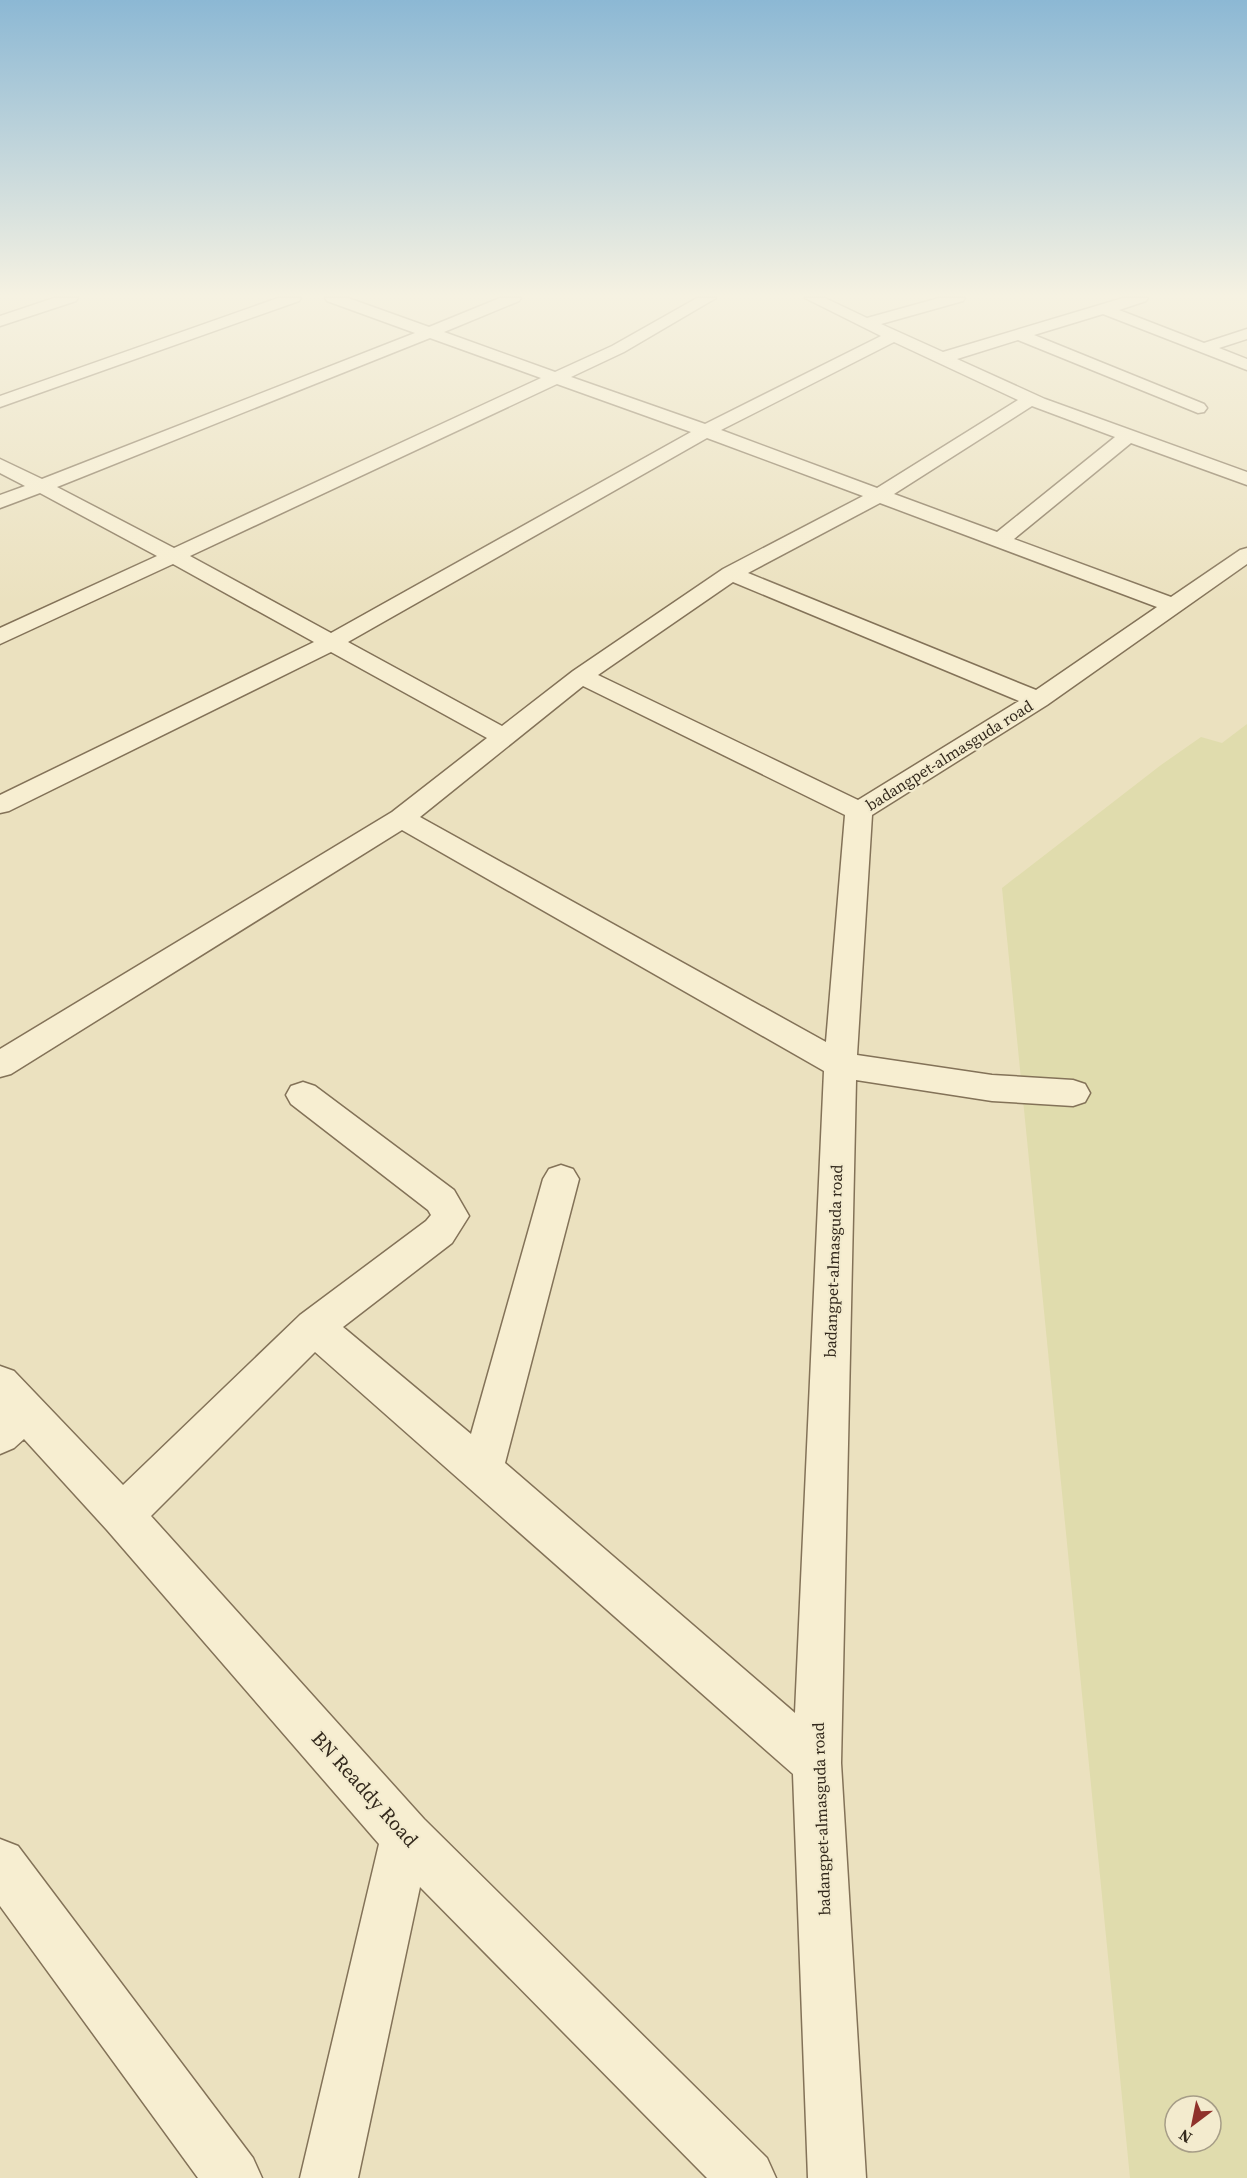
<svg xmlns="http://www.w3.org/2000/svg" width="1247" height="2178" font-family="'Source Serif 4',serif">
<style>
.farmland{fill:#e0dcad;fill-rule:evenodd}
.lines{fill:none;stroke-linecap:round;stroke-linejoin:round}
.minor-casing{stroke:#837258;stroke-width:3}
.minor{fill:#f7eed1;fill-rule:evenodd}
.labels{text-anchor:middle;stroke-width:4.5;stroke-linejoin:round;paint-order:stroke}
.street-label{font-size:16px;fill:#33291c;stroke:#f3ebce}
.near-street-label{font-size:20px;fill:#33291c;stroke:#f3ebce}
</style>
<rect width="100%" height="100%" fill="#ebe1bf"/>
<!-- farmland -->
<path class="farmland" d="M1247,724v1454h-117l-128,-1290 159,-123 40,-28 21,6zM1175,2106h36v36h-36z"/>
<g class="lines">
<defs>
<path id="minor" d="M54,298h24l-2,3 -76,25v-10z
M278,298h23l-2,3 -299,106v-11z
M325,298h23l81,29 71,-29h21l-2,3 -75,31 111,40 57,-26 85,-48h19l-92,54 -53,25 134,47 176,-88 -76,-38h20l42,20 72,-20h26l-2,3 -82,23 62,28 180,-54h25l-2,3 -27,9 85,33 43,-14v10l-28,9 28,11v11l-144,-56 -69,21 170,69 3,4 -3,4 -6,1 -180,-73 -61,19 88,40 202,73v13l-116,-42 -117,96 157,58 69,-47 7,-2v16l-200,141 -175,110 -15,240 135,20 81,5 12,4 5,9 -5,9 -12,4 -81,-5 -136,-21 -15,683 25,415h-58l-15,-404 -478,-422 -164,164 273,303 343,339 9,20h-69l-287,-291 -62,291h-58l79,-334 -272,-314 -83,-91 -10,9 -14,6v-88l14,5 109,114 177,-170 126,-94 5,-6 -3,-5 -137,-106 -5,-9 5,-9 12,-4 12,4 139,104 15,26 -17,27 -109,84 128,107 72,-255 6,-10 12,-4 12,4 6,10 -74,284 290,250 29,-642 -422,-241 -391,244 -11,3v-28l392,-237 95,-74 -156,-86 -322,159 -9,2v-18l314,-153 -141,-78 -173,80v-16l157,-72 -117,-63 -40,15v-13l25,-9 -25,-13v-14l42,20 373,-146 -88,-32zM430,338l111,40 -367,170 -117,-61zM894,342l124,58 -141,88 -156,-58zM557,384l134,48 -360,201 -141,-77zM1032,406l83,31 -118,95 -103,-38zM707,438l156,58 -140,73 -150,102 -71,55 -154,-84zM880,503l277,104 -121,83 -288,-117zM733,582l286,119 -161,99 -260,-125zM583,686l262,129 -19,227 -406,-225z
M0,1839l18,7 235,312 9,20h-64l-198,-272z"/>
</defs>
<!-- minor casing -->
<use href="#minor" class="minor-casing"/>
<!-- minor -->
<use href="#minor" class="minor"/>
</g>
<!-- sky -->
<linearGradient id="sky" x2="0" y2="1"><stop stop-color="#8cb8d4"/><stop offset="0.49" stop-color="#f6f2e2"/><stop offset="1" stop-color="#f6f2e2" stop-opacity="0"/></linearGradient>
<rect width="1247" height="603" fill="url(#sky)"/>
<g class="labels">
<!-- street labels -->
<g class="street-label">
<text transform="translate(949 755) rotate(-32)" y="6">badangpet-almasguda road</text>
<text transform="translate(833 1261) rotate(-88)" y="6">badangpet-almasguda road</text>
<text transform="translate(821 1819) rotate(-92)" y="6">badangpet-almasguda road</text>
</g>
<!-- near-street labels -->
<g class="near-street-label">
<text transform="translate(365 1789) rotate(48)" y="7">BN Readdy Road</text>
</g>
</g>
<!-- north arrow -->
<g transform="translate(1193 2124) rotate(212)"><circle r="28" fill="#f3ebce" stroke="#a69d87" stroke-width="1.5"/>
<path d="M0-4.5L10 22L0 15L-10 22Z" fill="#8f322b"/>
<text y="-9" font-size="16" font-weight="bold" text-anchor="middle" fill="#33291c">N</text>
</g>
</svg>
